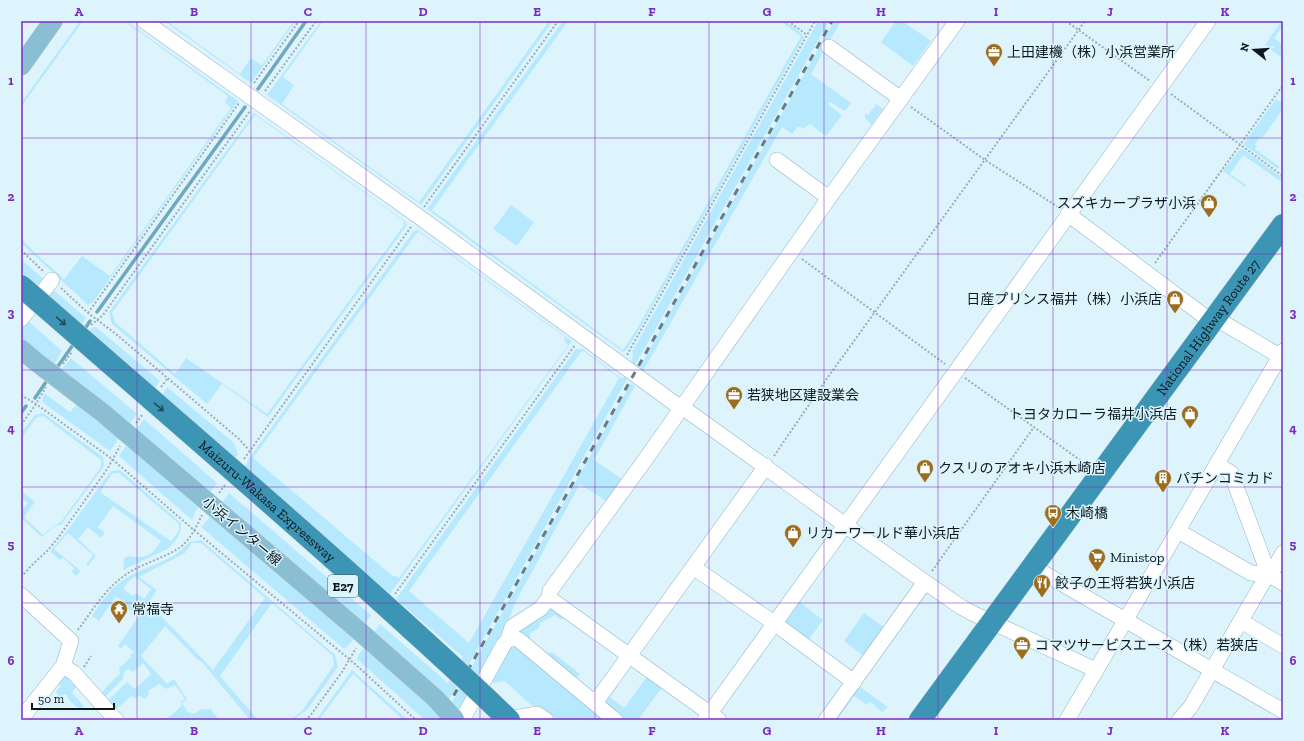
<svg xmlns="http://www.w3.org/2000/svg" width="1304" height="741" font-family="'Zilla Slab','Noto Sans JP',serif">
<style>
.green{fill:#b7e9fe;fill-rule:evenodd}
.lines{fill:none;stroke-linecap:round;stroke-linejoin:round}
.stream{stroke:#70a8be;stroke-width:3.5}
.minor-casing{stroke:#91b4c2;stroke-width:16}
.major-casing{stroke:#d3d6d6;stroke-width:20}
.highway-casing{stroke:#d3d6d6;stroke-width:23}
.path{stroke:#9aaeb6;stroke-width:2;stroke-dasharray:2 2;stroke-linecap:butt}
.minor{stroke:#fff;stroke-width:15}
.major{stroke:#8abfd3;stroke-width:19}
.highway{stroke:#3c95b5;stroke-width:22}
.rail{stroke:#6a7c83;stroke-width:3;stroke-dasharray:7 7;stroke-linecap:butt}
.major-bridge-casing{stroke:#d3d6d6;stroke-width:20;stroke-linecap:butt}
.highway-bridge-casing{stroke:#d3d6d6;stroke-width:23;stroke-linecap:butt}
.major-bridge{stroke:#8abfd3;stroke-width:19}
.highway-bridge{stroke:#3c95b5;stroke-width:22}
.oneway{stroke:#1f4b5a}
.grid{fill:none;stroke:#7b2cbf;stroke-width:1;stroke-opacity:0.55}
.labels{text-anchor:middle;stroke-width:3;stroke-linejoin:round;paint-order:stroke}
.shield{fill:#def4fd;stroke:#4a5b61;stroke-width:1}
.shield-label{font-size:13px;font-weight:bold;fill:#0b191e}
.poi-label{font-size:14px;fill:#0b191e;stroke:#def4fd;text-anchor:start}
.street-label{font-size:14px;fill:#0b191e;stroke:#def4fd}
.neatline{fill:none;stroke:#7b2cbf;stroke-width:1.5}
.grid-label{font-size:13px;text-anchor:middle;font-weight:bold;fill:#7b2cbf}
</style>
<rect width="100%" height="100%" fill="#def4fd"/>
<!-- green -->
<path class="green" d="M80,21h3l-62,86v-4z
M124,21h2l112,80 -145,201 -5,3 -67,-62v-5l14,15 29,26 18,-23 28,20 121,-168 -6,-6 3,-6z
M164,21h3l73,53 11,-16 11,7 32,-44h2l-45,62z
M321,21h2l-40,56 11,8 -12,19 137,98 130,-181h4l-132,184 -154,-110z
M563,21h5l-136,189 191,140 14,-21 164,-293 -21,-15c8,0 19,9 24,16l-165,293 -12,19 -4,3 -196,-143z
M818,21h11l-195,346 -3,-3 2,-9 -1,-3z
M834,21h7l-30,53 40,29 -6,8 -15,-9h-1v3l13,10 -16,21 -16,-12 -7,5 -5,-3 -6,8 -10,-7 -140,246 -4,-3z
M896,21h6l29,20 -18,25 -32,-24z
M1281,21h2v9h-3l-6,8 8,6 1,-1v16l-18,-14z
M1276,99l7,5v5l-21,29 -2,-1 -5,7 2,2 -2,3 25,18 -2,2 -34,-24v-2z
M876,104l7,5 -12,16 -6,-8v-4l3,2z
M254,113l151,108 2,4 -139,192 -46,-33 -15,20 -95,-80 -3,-12zM255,115l149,106v4l-137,189 -81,-56 -11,16 -60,-52 -3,-9z
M1240,149h3l40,29v5l-40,-28 -13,19 16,11 -1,2 -22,-16z
M511,205l23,17 -17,24 -24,-17z
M418,230l154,111 -182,253 -147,-125 7,-12 164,-226zM419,232l146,105 -1,4 4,4 -169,233 -3,-2h-3l-140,-118 164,-225z
M21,259l21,19v7l-3,4 -18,-15z
M49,292h7l30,26 -5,8 -35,-31z
M26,319l36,32 -8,14 -33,-27v-12z
M96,327l64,54 -7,10 -65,-58 3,-5z
M576,349h7l38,29h2l2,-1 2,2 -189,341h-13l-68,-61 1,-3 22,-32 68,59 15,-26 -67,-58zM584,351l35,27 -150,265 -60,-52 172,-239z
M71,358l66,56 -9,12 -67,-56z
M631,383l4,3 -41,74 28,19 -16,22 -26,-17 -64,117 -9,22 -53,97h-12z
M167,387l67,56 4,12 -5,5 -73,-62z
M44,393l26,19 9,-10 41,35 -10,14 -68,-49z
M43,413l60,44 1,9 -43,59h-4l-15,12 -21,-19v-7l7,-8 -7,-6v-6l14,11 -11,15 19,18 14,-11 4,-2 40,-55v-7l-58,-44 -7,2 -15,21v-6l14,-18z
M144,419l73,64 -8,11 -74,-62z
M128,443l72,62 -5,7 -3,8 -73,-64z
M120,470l61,53c1,11 -5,19 -14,26l-44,21 1,-11 4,-3c19,3 23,0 33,-15l-48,-35 -15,21 7,6 -4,5 -13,-11 -10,12 18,17 -8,10 -2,-1 7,-10 -25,-22 -14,16 27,22 -5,5 -4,-4 2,-4 -11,-10 -3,2 -9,-8v-2l16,-19 44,-60zM119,473l60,51v7l-8,10 -71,-49 12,-18z
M229,493l142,122 -7,10 -143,-121z
M212,515l144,121 -7,9 -5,4 -143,-122z
M201,540l134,115 3,12 -31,43 -14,10h-2l11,-9 32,-46 -1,-9 -61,-53 -52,73 38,44h-8l-48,-58 -4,-2 -33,-34 -24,30 26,28 7,-5 13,20 -5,4 5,8 6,3 9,-5 5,1 3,-2 9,12h-16l-1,-1 -2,1h-35l10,-8 7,-7 -2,-3 5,-3 -10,-14 -9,4 -7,-5 -11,7 1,3 -2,3 -3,2 -4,-4 -5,3 -4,-2 -18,16 -8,-9 22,-21 8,7 16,-15 -8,-11 -10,9 -5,-3 -4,3 -1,7 -19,19 -3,-4 7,-9 12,-11 -1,-6 12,-11 -2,-1 5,-4 -9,-8 -4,5 -3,-3 21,-30 -15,-10 2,-3 -10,-7 -17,25 -7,-5c8,-13 18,-27 30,-35 22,-16 49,-17 67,-39zM192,543h9l64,55 -52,72c-21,-23 -44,-44 -64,-68l8,-12 -18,-13 46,-24zM134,577h1l16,12 -7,10 -8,-6 -3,3 -10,-7 4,-6z
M797,600l26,20 -14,19 -5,2 -22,-16z
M551,606l15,11 -2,2h-4l-5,-4 -15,8 -1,5 -9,5v7l18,14 4,-2 28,22 -6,7 -58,-50z
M864,613l24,17 -21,29 -23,-18z
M520,645l89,75h-53l-26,-16 -25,-23 -12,2 -2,-2 20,-35z
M352,670l56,50h-5l-50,-46 -34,46h-3z
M63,671l16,11 -7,11 12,13 -4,4 -13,-12 1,-2 -3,-2 -5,3 -4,-5 5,-6 -6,-6z
M648,675l15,11 -25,34h-17l-20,-16 13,-21 4,3 -8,11 14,11z
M856,684l32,23 -6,5 -12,-10 -3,3 -13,-9 -17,24h-8z"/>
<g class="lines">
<!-- stream -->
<path class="stream" d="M258,89l48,-68
M97,312l148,-205
M84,330l6,-9
M56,369l19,-27
M35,398l13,-19
M21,413l5,-7"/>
<defs>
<path id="minor" d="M144,21l274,195 256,187 8,4c93,66 184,135 279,200l11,6 124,57
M829,47l72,52
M777,160l52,38
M1068,214l144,108
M1215,318l68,40
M21,319l31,-39
M1217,464l14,9 38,102
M1178,531l73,42 18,2 14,8
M693,567l81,56 80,59
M1033,567l250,144
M21,595l50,46 -8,25 11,7 42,47
M549,598l170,122
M1241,621l42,25
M508,640l7,-2 4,2 96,80
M595,703l171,-237
M21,719l42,-53
M508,719l29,-5 9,6
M462,720l42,-76 4,-4 4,-13 28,-18 9,-11 1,-7 95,-131 184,-262 128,-177
M705,720l503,-699
M826,720l99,-138
M1067,720l216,-369
M1179,720l11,-12 75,-129 10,-12 8,-14"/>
<path id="major" d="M21,66l32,-45
M21,349l14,12"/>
<g id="highway">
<path d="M485,697l24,23"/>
<path id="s1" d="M920,720l363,-495"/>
</g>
</defs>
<!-- minor casing -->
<use href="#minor" class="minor-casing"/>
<!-- major casing -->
<use href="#major" class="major-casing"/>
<!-- highway casing -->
<use href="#highway" class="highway-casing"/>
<!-- path -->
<path class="path" d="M788,21l19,14
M1066,21l84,60
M254,83l45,-62
M265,91l51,-70
M1171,94l112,82
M911,107l74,53 73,47
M424,207l134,-186
M21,250l22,21
M802,259l143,105
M1155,263l128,-178
M61,288l27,25 28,21 123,105 10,11
M88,313l151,-210
M91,325l12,-10 147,-204
M627,355l188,-334
M63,364l9,-12
M965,378l122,87
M161,387l7,-9
M21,395l15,9 76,55 83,72 160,133 61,56
M136,423l7,-9
M21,425l15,-21 10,-17
M774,456l54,-79 257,-356
M244,459l167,-232
M219,493l6,-8
M932,571l102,-144
M21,577l10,-11 16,-15 11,-13 50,-70 12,-22
M395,594l180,-249
M78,630c14,-19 27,-41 46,-54 16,-12 38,-17 55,-28 10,-6 18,-22 23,-33
M84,667l7,-11
M305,720l5,-4 32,-44 14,-24"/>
<!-- minor -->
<use href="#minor" class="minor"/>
<!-- major -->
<use href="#major" class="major"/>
<!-- highway -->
<use href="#highway" class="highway"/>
<!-- rail -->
<path class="rail" d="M440,720l392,-699"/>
<defs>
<path id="major-bridge" d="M35,361l68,52 255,217 77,68 20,22"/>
<g id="highway-bridge">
<path id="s2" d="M21,286c156,136 313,270 464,411"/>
</g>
</defs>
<!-- major-bridge casing -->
<use href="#major-bridge" class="major-bridge-casing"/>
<!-- highway-bridge casing -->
<use href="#highway-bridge" class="highway-bridge-casing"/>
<!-- major-bridge -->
<use href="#major-bridge" class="major-bridge"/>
<!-- highway-bridge -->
<use href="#highway-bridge" class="highway-bridge"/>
</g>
<!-- one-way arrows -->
<defs><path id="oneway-shaft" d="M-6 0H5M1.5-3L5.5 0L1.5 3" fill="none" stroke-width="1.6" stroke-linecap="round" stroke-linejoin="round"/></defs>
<g class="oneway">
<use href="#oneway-shaft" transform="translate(61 321) rotate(41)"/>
<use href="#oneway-shaft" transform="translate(159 407) rotate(41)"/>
</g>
<!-- grid -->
<path class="grid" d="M137,21v699M251,21v699M366,21v699M480,21v699M595,21v699M709,21v699M824,21v699M938,21v699M1053,21v699M1167,21v699M21,138h1262M21,254h1262M21,370h1262M21,487h1262M21,603h1262"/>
<!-- icons -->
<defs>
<symbol id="office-pin" viewBox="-11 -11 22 30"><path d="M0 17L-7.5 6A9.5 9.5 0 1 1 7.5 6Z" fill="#9c6d1f" stroke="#def4fd"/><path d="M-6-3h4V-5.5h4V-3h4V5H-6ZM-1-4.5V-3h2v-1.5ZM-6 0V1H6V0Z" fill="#fff"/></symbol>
<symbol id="shop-pin" viewBox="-11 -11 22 30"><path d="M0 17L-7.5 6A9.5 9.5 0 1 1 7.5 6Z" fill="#9c6d1f" stroke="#def4fd"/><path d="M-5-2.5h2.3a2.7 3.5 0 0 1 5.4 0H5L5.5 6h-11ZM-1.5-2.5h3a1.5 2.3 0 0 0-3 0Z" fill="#fff"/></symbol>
<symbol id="building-pin" viewBox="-11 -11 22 30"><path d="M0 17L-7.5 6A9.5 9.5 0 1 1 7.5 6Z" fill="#9c6d1f" stroke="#def4fd"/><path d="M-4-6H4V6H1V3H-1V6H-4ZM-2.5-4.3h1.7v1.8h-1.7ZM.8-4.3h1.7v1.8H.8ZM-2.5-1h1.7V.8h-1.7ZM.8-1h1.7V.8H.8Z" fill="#fff"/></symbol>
<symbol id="bus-pin" viewBox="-11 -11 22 30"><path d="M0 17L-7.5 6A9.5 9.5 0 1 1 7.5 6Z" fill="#9c6d1f" stroke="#def4fd"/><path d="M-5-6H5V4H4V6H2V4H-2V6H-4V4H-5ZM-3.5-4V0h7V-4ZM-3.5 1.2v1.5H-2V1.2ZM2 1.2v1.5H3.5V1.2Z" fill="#fff"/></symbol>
<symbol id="supermarket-pin" viewBox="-11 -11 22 30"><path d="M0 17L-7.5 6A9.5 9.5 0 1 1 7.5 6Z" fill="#9c6d1f" stroke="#def4fd"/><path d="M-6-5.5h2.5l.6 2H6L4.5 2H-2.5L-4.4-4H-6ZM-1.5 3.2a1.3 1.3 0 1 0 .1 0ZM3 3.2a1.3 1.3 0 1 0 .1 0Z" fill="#fff"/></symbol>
<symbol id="restaurant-pin" viewBox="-11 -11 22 30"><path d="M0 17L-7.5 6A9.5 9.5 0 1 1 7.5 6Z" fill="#9c6d1f" stroke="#def4fd"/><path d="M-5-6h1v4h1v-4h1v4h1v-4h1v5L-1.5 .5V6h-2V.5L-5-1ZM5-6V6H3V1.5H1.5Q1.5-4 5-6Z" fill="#fff"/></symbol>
<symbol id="temple-pin" viewBox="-11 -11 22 30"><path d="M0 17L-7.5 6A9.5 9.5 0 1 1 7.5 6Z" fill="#9c6d1f" stroke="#def4fd"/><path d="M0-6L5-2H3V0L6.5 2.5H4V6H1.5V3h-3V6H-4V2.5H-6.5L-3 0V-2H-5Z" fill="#fff"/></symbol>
</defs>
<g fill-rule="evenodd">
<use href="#office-pin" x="984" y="42" width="20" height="27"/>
<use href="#shop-pin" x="1199" y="193" width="20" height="27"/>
<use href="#shop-pin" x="1165" y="289" width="20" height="27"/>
<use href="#office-pin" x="724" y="385" width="20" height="27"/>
<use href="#shop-pin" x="1180" y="404" width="20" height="27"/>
<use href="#shop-pin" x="915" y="458" width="20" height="27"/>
<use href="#building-pin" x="1153" y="468" width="20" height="27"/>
<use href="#bus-pin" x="1043" y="503" width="20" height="27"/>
<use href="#shop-pin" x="783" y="523" width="20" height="27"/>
<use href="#supermarket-pin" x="1087" y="547" width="20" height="27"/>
<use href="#restaurant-pin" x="1032" y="573" width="20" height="27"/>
<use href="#temple-pin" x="109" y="599" width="20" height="27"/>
<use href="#office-pin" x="1012" y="635" width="20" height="27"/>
</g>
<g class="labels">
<!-- shield labels -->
<rect class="shield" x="328" y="575" width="30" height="22" rx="3"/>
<g class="shield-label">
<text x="343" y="591">E27</text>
</g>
<!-- poi labels -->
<g class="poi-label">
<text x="1007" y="57">上田建機（株）小浜営業所</text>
<text x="1196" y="208" text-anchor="end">スズキカープラザ小浜</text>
<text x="1162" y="304" text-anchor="end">日産プリンス福井（株）小浜店</text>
<text x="747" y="400">若狭地区建設業会</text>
<text x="1177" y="419" text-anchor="end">トヨタカローラ福井小浜店</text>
<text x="938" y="473">クスリのアオキ小浜木崎店</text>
<text x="1176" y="483">パチンコミカド</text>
<text x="1066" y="518">木崎橋</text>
<text x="806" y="538">リカーワールド華小浜店</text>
<text x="1110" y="562">Ministop</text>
<text x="1055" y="588">餃子の王将若狭小浜店</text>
<text x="132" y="614">常福寺</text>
<text x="1035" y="650">コマツサービスエース（株）若狭店</text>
</g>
<!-- street labels -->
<g class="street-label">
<text dy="5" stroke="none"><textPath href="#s1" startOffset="487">National Highway Route 27</textPath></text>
<text dy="5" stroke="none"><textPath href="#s2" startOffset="327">Maizuru-Wakasa Expressway</textPath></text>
<text transform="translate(242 531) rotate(40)" y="5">小浜インター線</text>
</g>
</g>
<!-- border -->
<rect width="1304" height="741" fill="none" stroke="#def4fd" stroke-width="44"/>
<!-- north arrow -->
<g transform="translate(1254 50) rotate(287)" stroke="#def4fd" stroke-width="3" paint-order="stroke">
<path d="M0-3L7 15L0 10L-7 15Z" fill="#0b191e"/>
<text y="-6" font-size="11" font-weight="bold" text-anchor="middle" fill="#0b191e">N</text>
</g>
<!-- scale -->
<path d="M32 703v6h82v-6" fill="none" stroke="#0b191e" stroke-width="2"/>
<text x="38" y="703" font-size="12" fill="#0b191e" stroke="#def4fd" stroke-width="3" paint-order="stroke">50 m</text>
<rect x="22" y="22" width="1260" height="697" class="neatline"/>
<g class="grid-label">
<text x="79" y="16">A</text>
<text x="194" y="16">B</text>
<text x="308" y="16">C</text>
<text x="423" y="16">D</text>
<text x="537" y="16">E</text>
<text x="652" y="16">F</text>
<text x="767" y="16">G</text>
<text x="881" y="16">H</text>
<text x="996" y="16">I</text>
<text x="1110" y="16">J</text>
<text x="1225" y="16">K</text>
<text x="11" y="85">1</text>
<text x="1293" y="85">1</text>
<text x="11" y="201">2</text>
<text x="1293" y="201">2</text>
<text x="11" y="317">3</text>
<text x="1293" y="317">3</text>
<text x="11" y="433">4</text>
<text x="1293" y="433">4</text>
<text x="11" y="549">5</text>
<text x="1293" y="549">5</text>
<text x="11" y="665">6</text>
<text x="1293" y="665">6</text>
<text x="79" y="735">A</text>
<text x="194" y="735">B</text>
<text x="308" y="735">C</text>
<text x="423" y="735">D</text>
<text x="537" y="735">E</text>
<text x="652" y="735">F</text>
<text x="767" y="735">G</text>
<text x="881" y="735">H</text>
<text x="996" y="735">I</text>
<text x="1110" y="735">J</text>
<text x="1225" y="735">K</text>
</g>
</svg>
